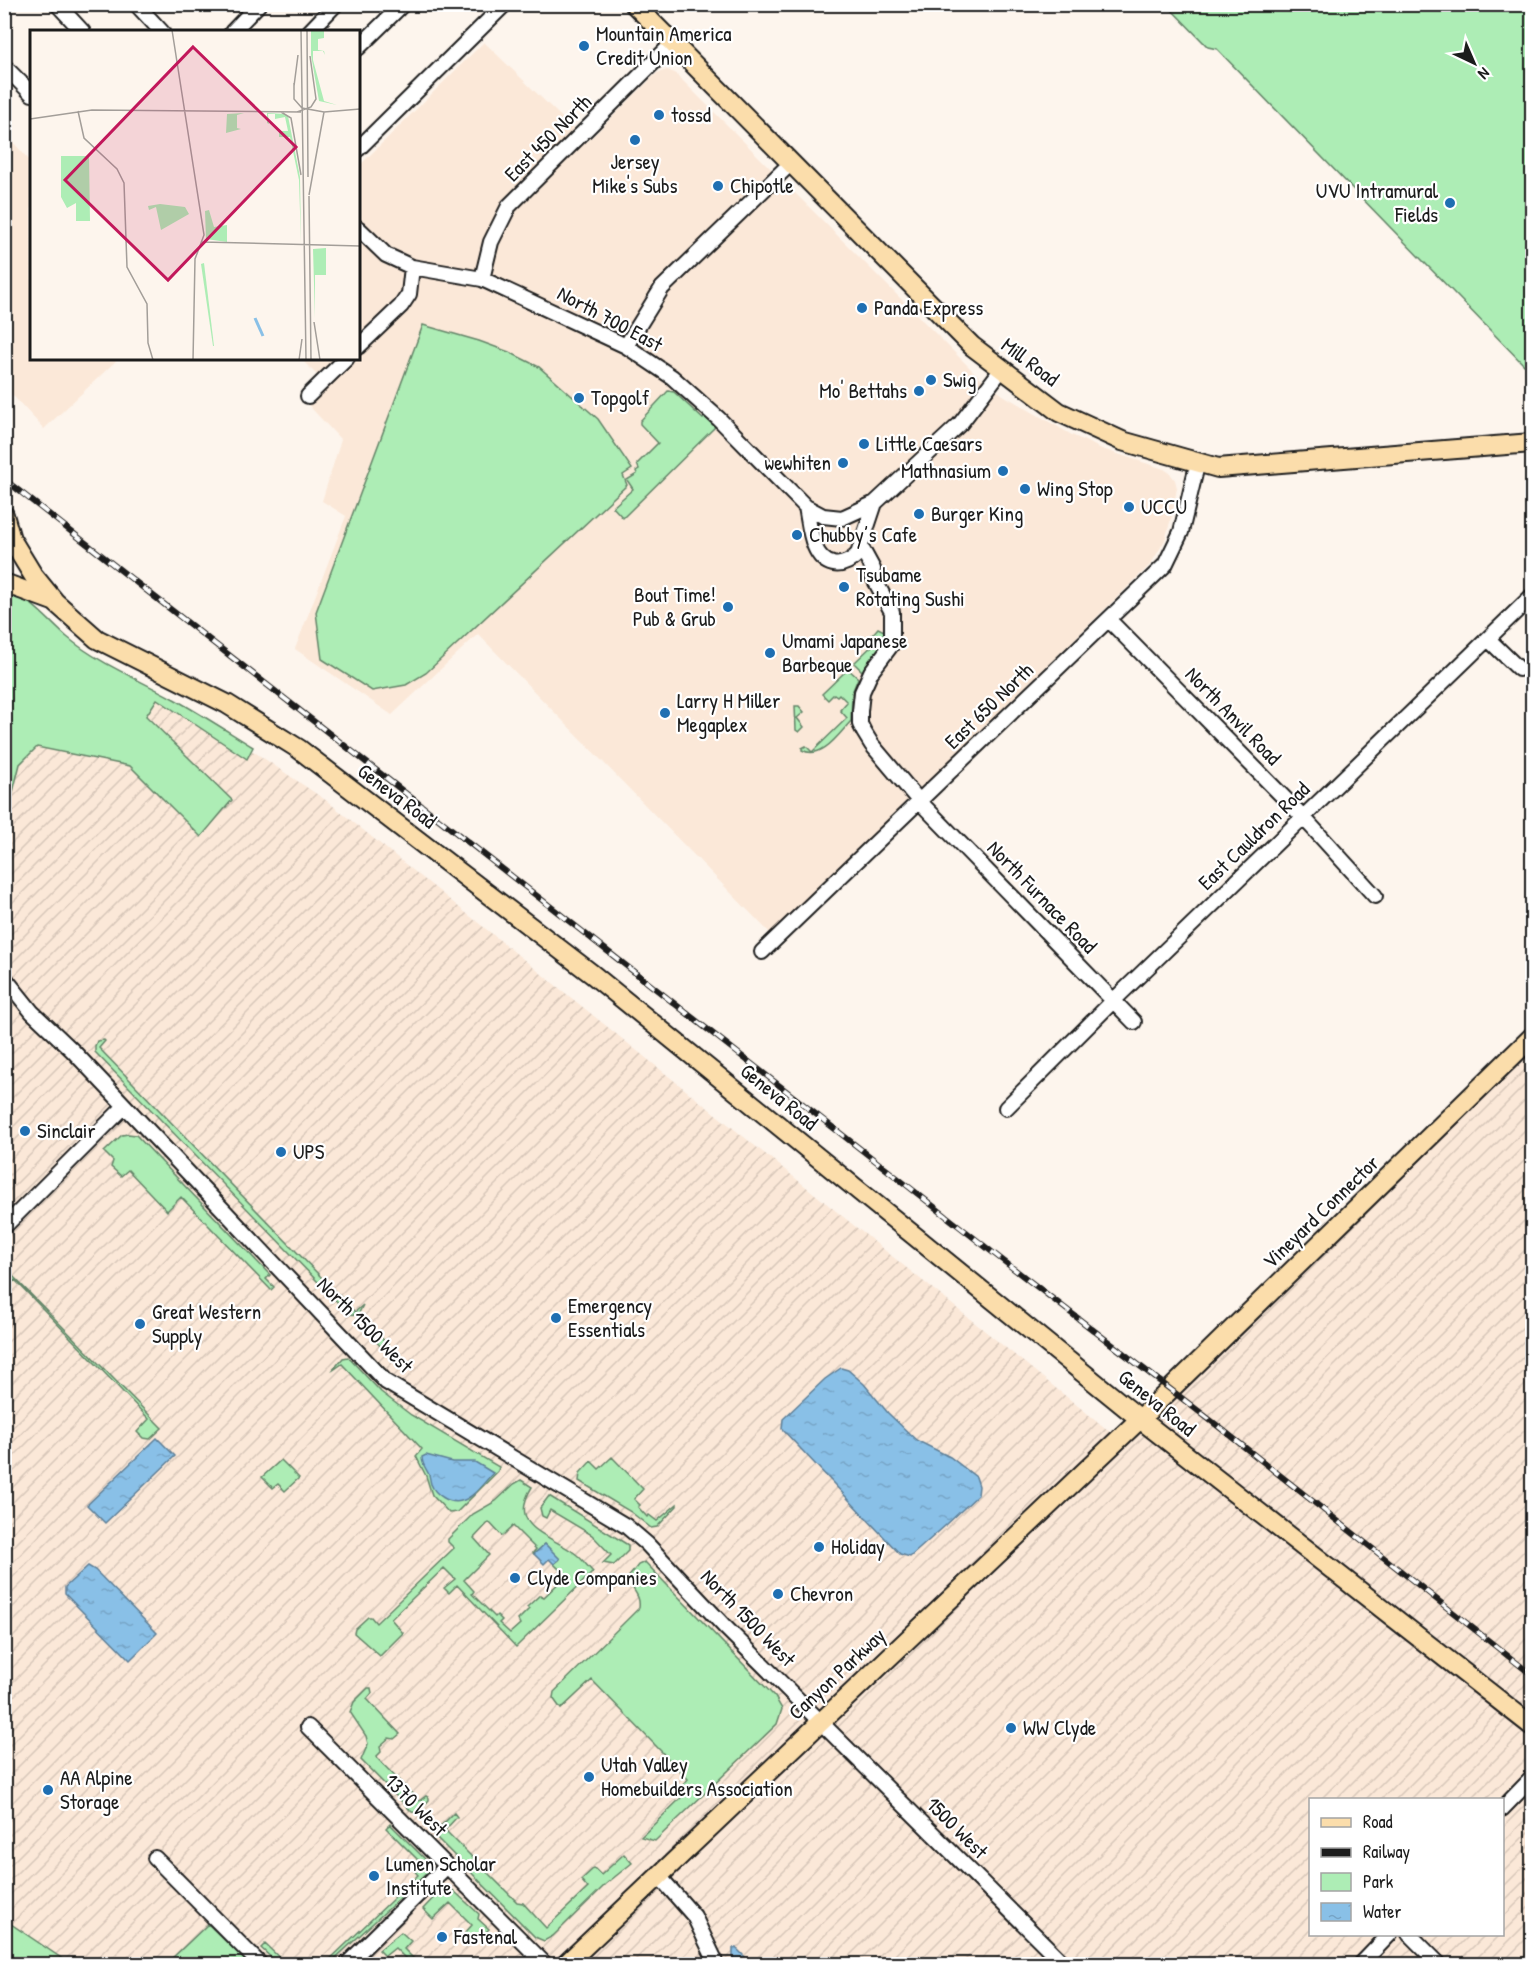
<svg xmlns="http://www.w3.org/2000/svg" width="1537" height="1969" font-family="'Patrick Hand',sans-serif">
<style>
.built{fill:#fbe8d8}
.industrial{fill:url(#industrial-furrows);fill-rule:evenodd}
.green{fill:#adedb5;stroke:#648468;stroke-width:1.5;fill-rule:evenodd}
.water{fill:url(#water-ripples);stroke:#5d7e96;stroke-width:1.5}
.lines{fill:none;stroke-linecap:round;stroke-linejoin:round}
.minor-casing{stroke:#1c1c1c;stroke-width:18}
.major-casing{stroke:#1c1c1c;stroke-width:22}
.minor{stroke:#fff;stroke-width:14}
.major{stroke:#fbddab;stroke-width:18}
.rail-casing{stroke:#1c1c1c;stroke-width:6}
.rail{stroke:#fff;stroke-width:4;stroke-dasharray:11;stroke-linecap:butt}
.poi-dot{fill:#1f6fb2;stroke:#fff;stroke-width:2}
.labels{text-anchor:middle;stroke-width:4.5;stroke-linejoin:round;paint-order:stroke}
.poi-label{font-size:21px;fill:#1c1c1c;stroke:#fff;text-anchor:start}
.street-label{font-size:21px;fill:#1c1c1c;stroke:#fff}
.inset-river{fill:none;stroke:#89c0e7;stroke-width:3}
.inset-road{fill:none;stroke:#a39e99;stroke-width:1.5}
.view{fill:#c2185b;fill-opacity:0.15;stroke:#c2185b;stroke-width:3}
.inset-edge{fill:none;stroke:#1c1c1c;stroke-width:3}
</style>
<defs>
<pattern id="industrial-furrows" width="10" height="10" patternUnits="userSpaceOnUse" patternTransform="scale(1.5)"><rect width="10" height="10" fill="#fbe8d8"/><path d="M-1 1l2-2M0 10L10 0M9 11l2-2" fill="none" stroke="#d7c6b9"/></pattern>
<pattern id="water-ripples" width="26" height="14" patternUnits="userSpaceOnUse" patternTransform="scale(1.5)"><rect width="26" height="14" fill="#89c0e7"/><path d="M2 4q2-2 4 0t4 0M15 11q2-2 4 0t4 0" fill="none" stroke="#76a4c6"/></pattern>
</defs>
<rect width="100%" height="100%" fill="#fdf5ed"/>
<filter id="ink" filterUnits="userSpaceOnUse"><feTurbulence type="fractalNoise" baseFrequency=".0167" numOctaves="2"/><feDisplacementMap in="SourceGraphic" scale="12" xChannelSelector="R" yChannelSelector="G"/><feConvolveMatrix kernelMatrix="1 2 1 2 8 2 1 2 1" color-interpolation-filters="sRGB"/></filter>
<g filter="url(#ink)">
<!-- built -->
<path class="built" d="M484,42l103,100 70,-69 10,-3 8,3 301,301 27,21 69,40 30,14 62,20 6,4 5,7 2,8 -5,27 -7,25 -14,24 -379,371 -294,-301 -86,81 -97,-66 51,-133 -24,-15 19,-61 -42,-45 19,-19 -17,-17 57,-1 1,-192z
M5,133l26,29 1,196 86,1 -74,70 -39,-42z"/>
<!-- industrial -->
<path class="industrial" d="M90,656l90,46 147,99 792,638 413,-394v919h-1469l-58,-38v-1256zM1310,1800h192v134h-192z"/>
<!-- green -->
<path class="green" d="M1167,5h365v353l-8,7 -307,-316 -9,-2z
M423,325l56,16 30,11 30,15 59,52 34,50 -9,6 4,10 -201,188 -20,12 -34,6 -50,-32 -6,-47z
M668,391l6,1 29,27 3,-2 9,10 -92,91 -10,-11 20,-18 -6,-9 10,-6 -1,-3 3,-2 -2,-5 21,-21 -18,-19v-3z
M5,591c25,5 43,30 62,46 31,26 71,42 107,62 27,15 53,32 79,48l-6,12 -90,-60 -11,17 86,84 -31,37 -71,-71 -93,-19 -17,17 -9,36 -6,6z
M878,628l6,3c-1,16 -11,30 -22,40l-8,-8 23,-22 -5,-6z
M848,669l10,9 -6,15 -1,28c-12,13 -30,40 -49,29v-2l4,-2 6,6 35,-34 -7,-8 7,-8 -8,-8 -2,2 -3,-2 -6,6 -6,-6z
M795,706h4l5,6 -7,6 7,9 -5,5 -3,-2z
M104,1040l1,1 -6,7 256,264 8,-7 -5,10 -9,-1 -254,-262v-6l2,-5z
M128,1134l8,1 134,140 -4,4 8,8 -3,3 -90,-93 -14,14 -39,-41 -7,6 -10,-9 2,-6 -9,-9 18,-17z
M4,1267l158,161 -12,11 -7,-1 -6,-6 12,-13 -134,-139 -8,8 -2,-3z
M374,1330l26,27 -5,5 -22,-24z
M348,1357l33,35 30,23 88,52 -1,4 -41,41 -8,1 -17,-18 -6,-19 -10,-20 6,-7 -80,-85 -10,7 11,-13z
M612,1457l31,32 -9,10 6,6 -2,2 9,10 2,-2 8,6 20,-17v2l-20,21 -6,1 -20,-16 -52,-31 1,-8 11,-12 8,8z
M281,1460l18,18 -14,13 -7,-7 -5,4 -11,-11z
M521,1480l11,7c-26,42 20,48 45,68 6,5 11,12 16,17l-77,75 -59,-62 -8,8 -5,-5 11,-9 -11,-11 -53,51 12,14 -23,23 -26,-23 1,-4 13,-12h3l5,6 78,-75 -6,-6v-3l25,-25 23,-13 18,-17zM489,1522l13,14 11,-10 23,23 -3,4 1,1 11,-10 14,16 -5,4 12,12 -22,21 -4,-2 -13,12 2,2 -11,11 2,4 -10,9 -11,-10 3,-3 -5,-5 -2,2 -23,-23 2,-3 -10,-11 25,-25 -15,-17z
M549,1496l79,49v6l-14,14 -11,-2 8,-8 -19,-20 -42,-25 -4,8 -4,-2 -2,-8z
M645,1562l130,135 7,12 -5,15 -122,117 -14,-4 45,-44 -5,-6 7,-8 -96,-99 -31,29 -8,-11 1,-6 85,-84c2,-14 -8,-18 -11,-30l10,-13z
M368,1688h3l1,5 -5,6 33,35 -6,5 -5,-1 -9,8 1,6 -5,5 43,44 7,-5 3,2v2l-12,13 -5,-1 -51,-52 7,-16 -2,-8 -16,-24 4,-10z
M454,1813l3,4 -12,13 72,72 6,1 23,25 42,-40 -7,-8 13,-12 7,7 23,-21 8,9 -26,21 -53,52 -9,5 -9,-4 -102,-103z
M390,1824l38,38v10l-99,92h-4l93,-89 -7,-8 7,-7 -32,-32z
M448,1887l6,4 25,23 -1,5 11,10 -14,14 -10,-10 7,-8 -22,-22 -17,16 -10,-10 16,-17z
M4,1920h1l65,44h-55l-10,-7z
M208,1924l41,40h-83z
M401,1932l10,9 -7,8 15,15h-8l-16,-16 -10,8 -6,-6z
M265,1944l21,20h-8l-17,-16z"/>
<!-- water -->
<path class="water" d="M841,1368l7,2 16,14 24,29 28,27 34,17 26,20 3,9 -1,9 -32,30 -36,32 -10,-3 -118,-125 1,-10 42,-40z
M157,1438l18,18 -70,67 -18,-18z
M426,1455l26,7h23l18,11c-9,9 -19,25 -32,28 -11,3 -26,-6 -30,-17 -1,-3 -1,-6 -2,-9 -3,-7 -7,-10 -7,-18z
M545,1544l15,15 -6,5 -5,-5 -5,5 -10,-10z
M88,1566l7,4 62,63 -27,27 -65,-66v-7z
M733,1948h3l16,16h-19z"/>
<g class="lines">
<defs>
<path id="minor" d="M57,4l26,28
M136,4l26,28
M232,32l27,-28
M309,32l27,-28
M358,48l45,-44
M4,66l28,28
M358,149l147,-145
M358,228l28,27 26,12 70,12 144,67 46,31 47,42 87,88 17,9 19,2 33,-15 85,-79 42,-55
M482,279l9,-37 18,-36 163,-162
M626,346l36,-58 128,-124
M358,347l43,-41 8,-12 3,-27
M308,396l39,-38
M806,507c4,19 5,52 27,57 10,2 18,-3 25,-10l17,-51
M861,547l12,22 -1,6 20,37v32l-21,28 -9,20 -2,19v13l4,8 8,13 48,57 214,220
M1109,620l194,197 72,79
M1488,639l31,30
M762,952l403,-387 16,-33 17,-71
M4,977l28,35 41,39 313,331 240,144 21,18 78,83 339,337
M1006,1108l107,-107 419,-405
M4,1227l121,-121
M308,1727l237,237
M1502,1809l30,-31
M155,1858l105,106
M659,1876l35,40 20,42 1,6
M1409,1934l30,30
M347,1964l100,-98
M1361,1964l29,-30"/>
<path id="major" d="M634,4l338,342 87,66 63,29 96,27 314,-25
M4,515l7,24 22,36 22,27 42,37 130,65 72,45 293,225 548,445 392,307
M4,583l49,18
M566,1964l574,-545 392,-382"/>
</defs>
<!-- minor casing -->
<use href="#minor" class="minor-casing"/>
<!-- major casing -->
<use href="#major" class="major-casing"/>
<!-- minor -->
<use href="#minor" class="minor"/>
<!-- major -->
<use href="#major" class="major"/>
<defs>
<path id="rail" d="M4,479l997,780 213,164 318,252"/>
</defs>
<!-- rail casing -->
<use href="#rail" class="rail-casing"/>
<!-- rail -->
<use href="#rail" class="rail"/>
</g>
</g>
<!-- markers -->
<g class="poi-dot">
<circle cx="584" cy="46" r="6"/>
<circle cx="659" cy="115" r="6"/>
<circle cx="635" cy="140" r="6"/>
<circle cx="718" cy="186" r="6"/>
<circle cx="1450" cy="203" r="6"/>
<circle cx="862" cy="308" r="6"/>
<circle cx="931" cy="380" r="6"/>
<circle cx="919" cy="391" r="6"/>
<circle cx="579" cy="398" r="6"/>
<circle cx="864" cy="444" r="6"/>
<circle cx="843" cy="463" r="6"/>
<circle cx="1003" cy="471" r="6"/>
<circle cx="1025" cy="489" r="6"/>
<circle cx="1129" cy="507" r="6"/>
<circle cx="919" cy="514" r="6"/>
<circle cx="797" cy="535" r="6"/>
<circle cx="844" cy="587" r="6"/>
<circle cx="728" cy="607" r="6"/>
<circle cx="770" cy="653" r="6"/>
<circle cx="665" cy="713" r="6"/>
<circle cx="25" cy="1131" r="6"/>
<circle cx="281" cy="1152" r="6"/>
<circle cx="556" cy="1318" r="6"/>
<circle cx="140" cy="1324" r="6"/>
<circle cx="819" cy="1547" r="6"/>
<circle cx="515" cy="1578" r="6"/>
<circle cx="778" cy="1594" r="6"/>
<circle cx="1011" cy="1728" r="6"/>
<circle cx="589" cy="1777" r="6"/>
<circle cx="48" cy="1790" r="6"/>
<circle cx="374" cy="1876" r="6"/>
<circle cx="442" cy="1937" r="6"/>
</g>
<g class="labels">
<!-- poi labels -->
<g class="poi-label">
<text x="596" y="41">Mountain America<tspan x="596" dy="24">Credit Union</tspan></text>
<text x="671" y="122">tossd</text>
<text x="635" y="169" text-anchor="middle">Jersey<tspan x="635" dy="24">Mike's Subs</tspan></text>
<text x="730" y="193">Chipotle</text>
<text x="1438" y="198" text-anchor="end">UVU Intramural<tspan x="1438" dy="24">Fields</tspan></text>
<text x="874" y="315">Panda Express</text>
<text x="943" y="387">Swig</text>
<text x="907" y="398" text-anchor="end">Mo' Bettahs</text>
<text x="591" y="405">Topgolf</text>
<text x="876" y="451">Little Caesars</text>
<text x="831" y="470" text-anchor="end">wewhiten</text>
<text x="991" y="478" text-anchor="end">Mathnasium</text>
<text x="1037" y="496">Wing Stop</text>
<text x="1141" y="514">UCCU</text>
<text x="931" y="521">Burger King</text>
<text x="809" y="542">Chubby’s Cafe</text>
<text x="856" y="582">Tsubame<tspan x="856" dy="24">Rotating Sushi</tspan></text>
<text x="716" y="602" text-anchor="end">Bout Time!<tspan x="716" dy="24">Pub &amp; Grub</tspan></text>
<text x="782" y="648">Umami Japanese<tspan x="782" dy="24">Barbeque</tspan></text>
<text x="677" y="708">Larry H Miller<tspan x="677" dy="24">Megaplex</tspan></text>
<text x="37" y="1138">Sinclair</text>
<text x="293" y="1159">UPS</text>
<text x="568" y="1313">Emergency<tspan x="568" dy="24">Essentials</tspan></text>
<text x="152" y="1319">Great Western<tspan x="152" dy="24">Supply</tspan></text>
<text x="831" y="1554">Holiday</text>
<text x="527" y="1585">Clyde Companies</text>
<text x="790" y="1601">Chevron</text>
<text x="1023" y="1735">WW Clyde</text>
<text x="601" y="1772">Utah Valley<tspan x="601" dy="24">Homebuilders Association</tspan></text>
<text x="60" y="1785">AA Alpine<tspan x="60" dy="24">Storage</tspan></text>
<text x="386" y="1871">Lumen Scholar<tspan x="386" dy="24">Institute</tspan></text>
<text x="454" y="1944">Fastenal</text>
</g>
<!-- street labels -->
<g class="street-label">
<text transform="translate(548 138) rotate(-45)" y="7">East 450 North</text>
<text transform="translate(610 319) rotate(28)" y="7">North 700 East</text>
<text transform="translate(1030 362) rotate(37)" y="7">Mill Road</text>
<text transform="translate(989 706) rotate(-44)" y="7">East 650 North</text>
<text transform="translate(1233 716) rotate(46)" y="7">North Anvil Road</text>
<text transform="translate(397 796) rotate(37)" y="7">Geneva Road</text>
<text transform="translate(1254 836) rotate(-44)" y="7">East Cauldron Road</text>
<text transform="translate(1042 897) rotate(46)" y="7">North Furnace Road</text>
<text transform="translate(779 1097) rotate(39)" y="7">Geneva Road</text>
<text transform="translate(1321 1212) rotate(-44)" y="7">Vineyard Connector</text>
<text transform="translate(365 1325) rotate(45)" y="7">North 1500 West</text>
<text transform="translate(1157 1403) rotate(39)" y="7">Geneva Road</text>
<text transform="translate(748 1618) rotate(46)" y="7">North 1500 West</text>
<text transform="translate(837 1674) rotate(-43)" y="7">Canyon Parkway</text>
<text transform="translate(416 1805) rotate(45)" y="7">1370 West</text>
<text transform="translate(957 1828) rotate(45)" y="7">1500 West</text>
</g>
</g>
<!-- overview -->
<g transform="translate(30 30)">
<rect width="330" height="330" fill="#fdf5ed"/>
<path d="M281,0h13v8l-6,1v11l6,1 1,4 -2,-4h-10v9l11,41 13,4 -18,-4 -8,-46zM214,83l-7,2v13l4,1 -15,4 1,-19zM237,83l18,1 3,2 12,61 1,67 -2,-64 -9,-43h-11v-6h9l-3,-14 -10,2v-5h-7l1,10 -2,-1zM31,126h28l1,65h-14v-18l-9,5 -6,-11zM130,174l25,3 4,7 -28,16 -5,-23 -7,3 -1,-4zM179,180l5,17 13,-2v17l-21,-3 -1,-28zM296,218v27h-11v43l-2,-69z" fill="#adedb5"/>
<path d="M174,233l10,83h-1l-12,-82z" fill="#adedb5"/>
<path class="inset-river" d="M225,288l8,18"/>
<path class="inset-road" d="M142,0l32,205 -9,24 -2,101M271,0l5,330M277,0l1,147M264,53v16l8,9 22,4 36,-3M264,56l4,-31M48,81l6,27 33,31 7,14 3,84 20,37 1,39 5,17M251,82l10,6 10,57M267,82l14,-5 5,-8 -6,-43M0,89l62,-9 209,2M279,165l15,-83M279,166l2,164M172,212l158,4M284,292l6,38M269,330l3,-21"/>
<path class="view" d="M163,17l103,100 -128,133 -103,-100z"/>
<rect width="330" height="330" class="inset-edge"/>
</g>
<!-- margin -->
<rect width="1537" height="1969" fill="none" stroke="#fff" stroke-width="24"/>
<rect x="12" y="12" width="1513" height="1945" fill="none" stroke="#1c1c1c" stroke-width="2" filter="url(#ink)"/>
<!-- legend -->
<rect x="1309" y="1798" width="195" height="138" fill="#ffffff" stroke="#a4a4a4" stroke-width="1.5"/>
<rect x="1321" y="1818" width="30" height="9" fill="#fbddab" stroke="#a4a4a4" stroke-width="1.5"/>
<text x="1363" y="1828" font-size="18" fill="#1c1c1c">Road</text>
<rect x="1321" y="1848" width="30" height="9" fill="#1c1c1c" stroke="#a4a4a4" stroke-width="1.5"/>
<text x="1363" y="1858" font-size="18" fill="#1c1c1c">Railway</text>
<rect x="1321" y="1873" width="30" height="18" fill="#adedb5" stroke="#a4a4a4" stroke-width="1.5"/>
<text x="1363" y="1888" font-size="18" fill="#1c1c1c">Park</text>
<rect x="1321" y="1903" width="30" height="18" fill="url(#water-ripples)" stroke="#a4a4a4" stroke-width="1.5"/>
<text x="1363" y="1918" font-size="18" fill="#1c1c1c">Water</text>
<!-- north arrow -->
<g transform="translate(1474 63) rotate(136)" stroke="#ffffff" stroke-width="4.5" paint-order="stroke">
<path d="M0-4.5L10 22L0 15L-10 22Z" fill="#1c1c1c"/>
<text y="-9" font-size="16" font-weight="bold" text-anchor="middle" fill="#1c1c1c">N</text>
</g>
</svg>
